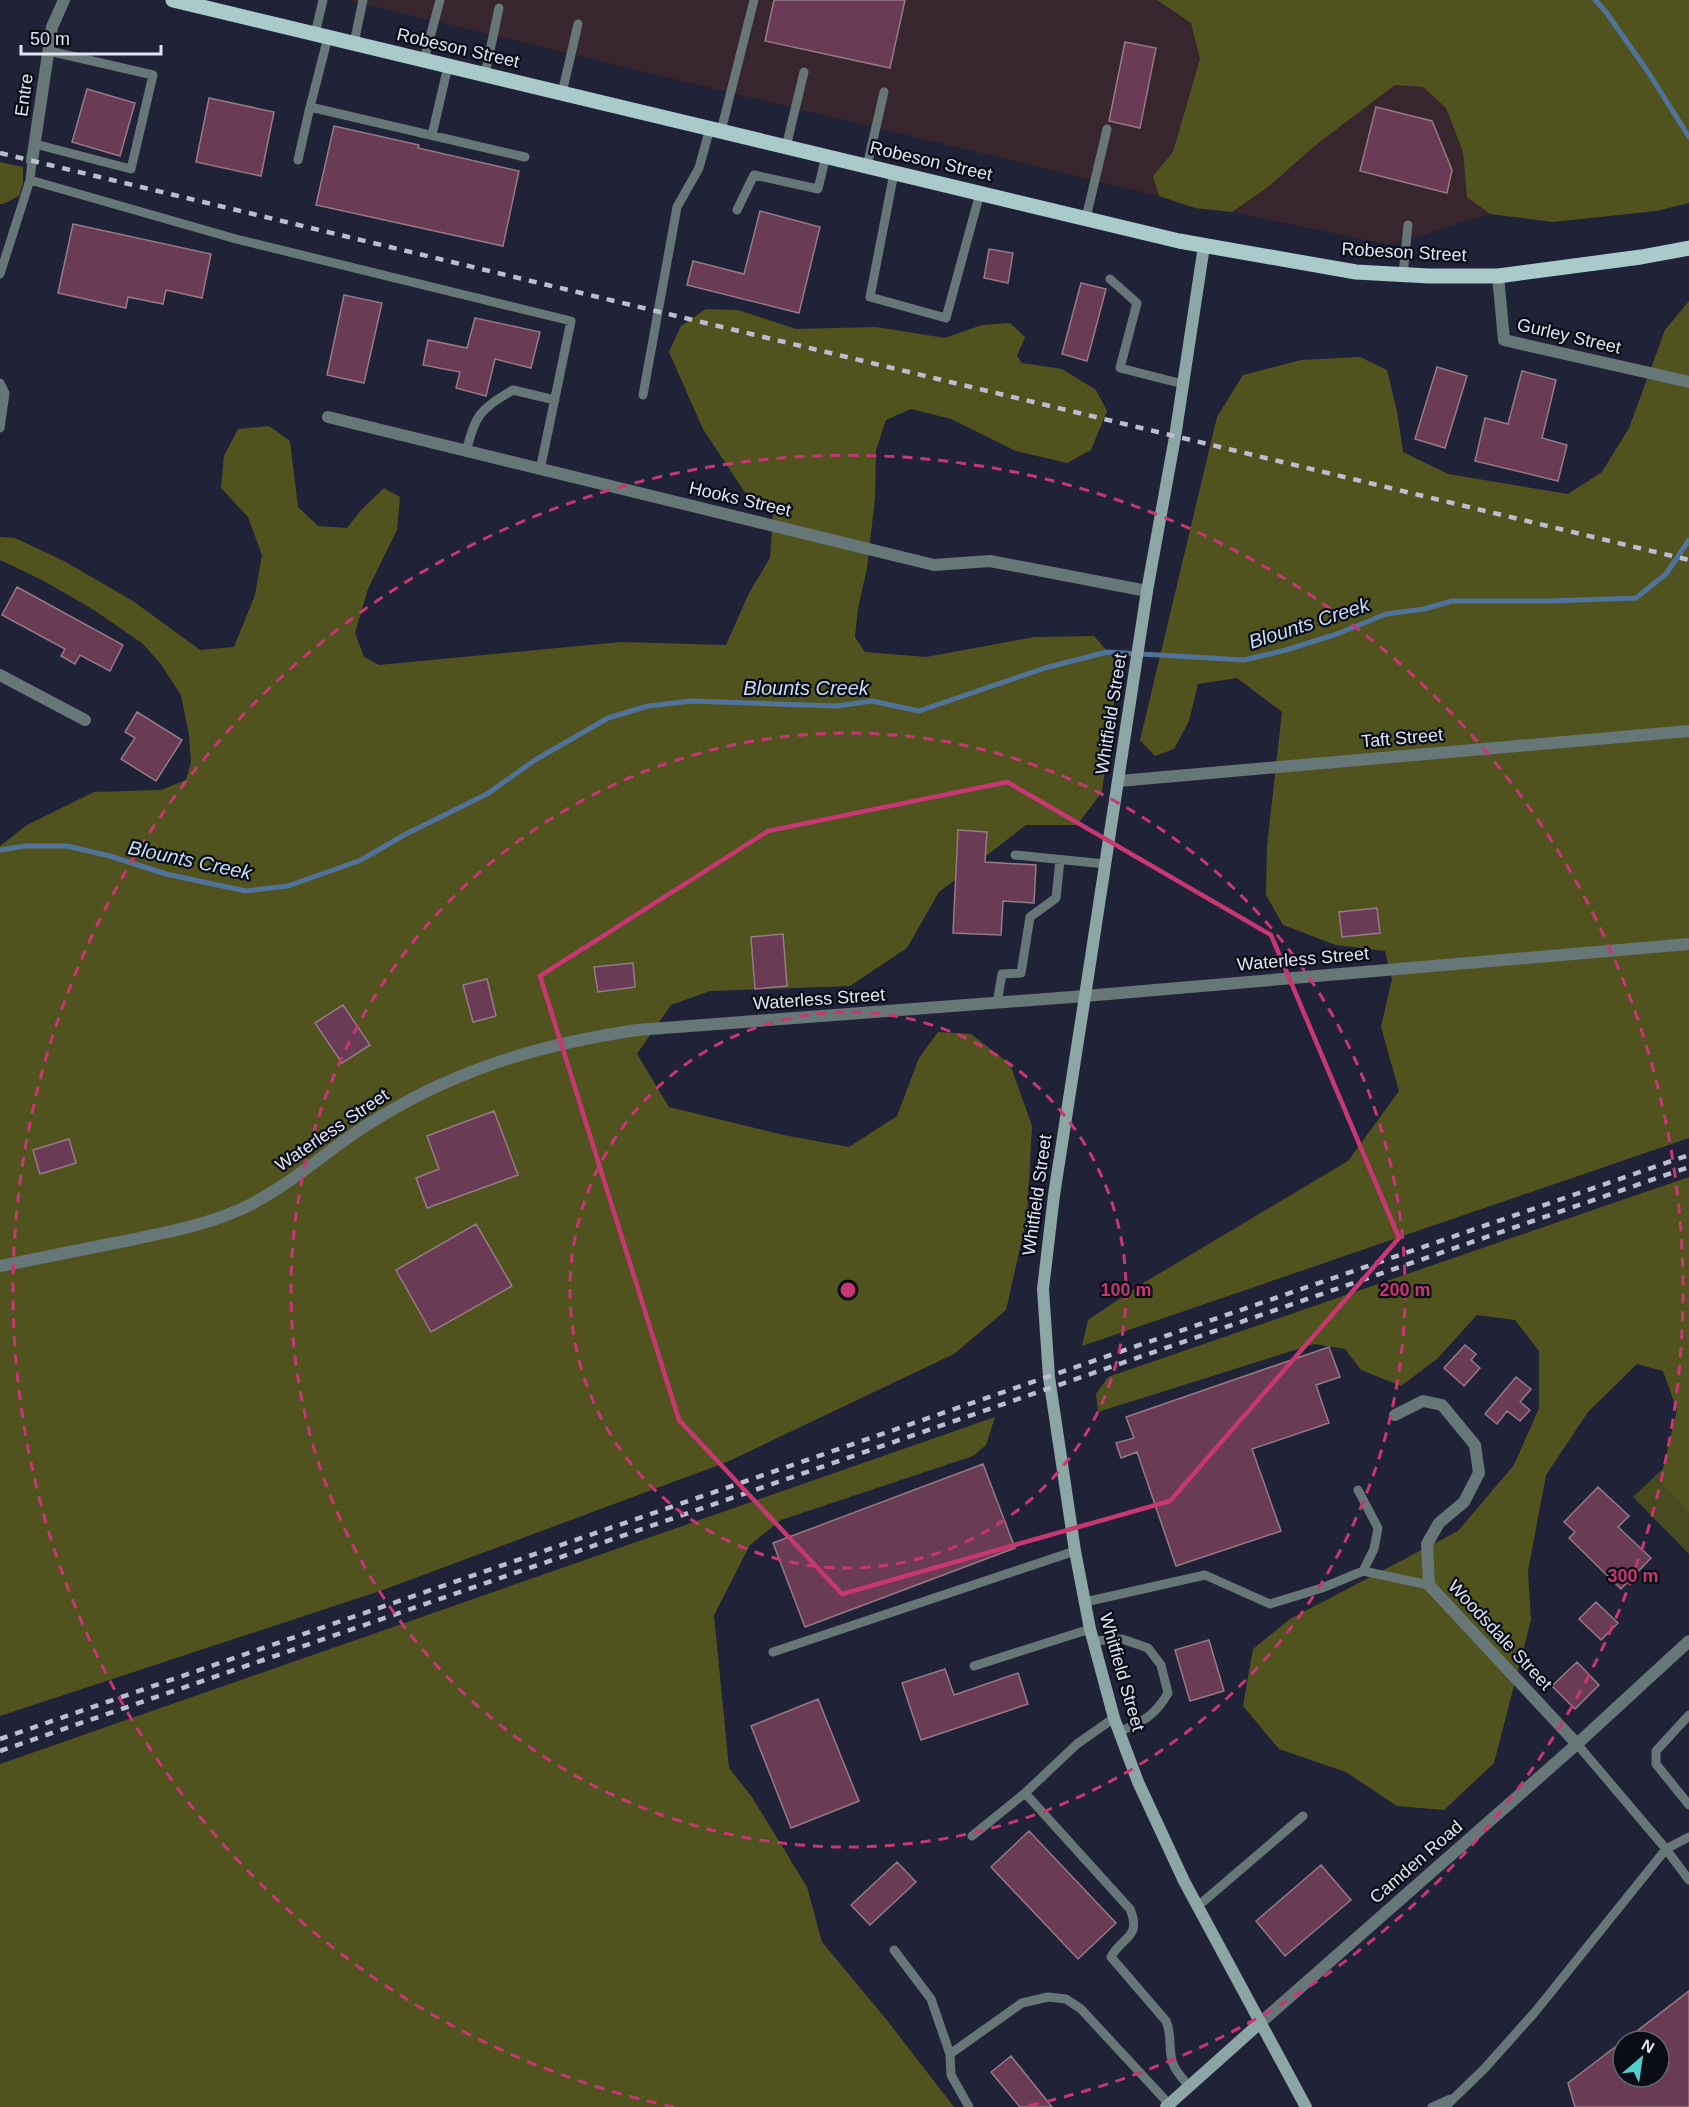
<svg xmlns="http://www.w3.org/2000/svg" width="1689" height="2107" font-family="Arial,sans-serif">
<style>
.commercial{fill:#37262e}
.green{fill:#47491e}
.forest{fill:#51531f}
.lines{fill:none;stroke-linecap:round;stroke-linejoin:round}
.stream{stroke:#51739a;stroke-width:5}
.building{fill:#693b54;stroke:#967987;stroke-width:1.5}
.lane{stroke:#677676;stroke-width:9}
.street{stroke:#677676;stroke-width:12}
.secondary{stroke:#8ca5a5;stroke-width:12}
.primary{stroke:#a9c9ca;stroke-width:15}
.rail{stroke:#bbbecf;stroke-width:4.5;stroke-dasharray:8 8;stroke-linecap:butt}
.marked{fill:none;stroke:#c73772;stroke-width:4.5;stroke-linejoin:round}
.ring{fill:none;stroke:#c73772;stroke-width:3;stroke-dasharray:10 8}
.labels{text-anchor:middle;stroke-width:4.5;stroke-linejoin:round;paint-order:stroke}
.street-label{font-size:18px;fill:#e1e4f3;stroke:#0b0d16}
.water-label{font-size:20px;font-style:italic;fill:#c7dcf5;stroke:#0b0d16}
.centre{fill:#c73772;stroke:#0b0d16;stroke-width:3}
.ring-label{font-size:18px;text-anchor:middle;font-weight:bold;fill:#c73772;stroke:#0b0d16;stroke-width:4.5;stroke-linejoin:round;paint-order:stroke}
</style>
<rect width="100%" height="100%" fill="#202238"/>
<!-- commercial -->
<path class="commercial" d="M347,0h810l34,23 232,64 23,21 17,44 4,45 23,17 -100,31 -158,-33 -37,-4 -36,-12z"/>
<!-- green -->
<path class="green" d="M1689,1444v110l-56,-57z"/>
<!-- forest -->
<path class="forest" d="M1157,0h532v203l-33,8 -103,11 -63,-8 -23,-17 -4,-45 -17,-44 -23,-21 -28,-2 -78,59 -49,43 -36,25 -37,-4 -36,-12 -6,-20 20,-24 27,-93 -9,-36z
M0,162l23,5v16l-4,13 -16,8h-3z
M1689,301v837l-607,208 6,-26 52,-35 208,-124 51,-70 -18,-64 11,-48 -7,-28 -49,-6 -53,-20 -17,-30 1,-49 15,-134 -45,-34 -39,6 -9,37 -15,28 -19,7 -15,-16 77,-323 26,-42 58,-15 59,-3 27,13 10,41 6,41 45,22 120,20 34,-22 27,-44 36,-98z
M706,309l32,1 58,19 80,-2 69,11 37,-13 28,-2 15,14 -8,19 5,7 40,6 34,21 11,21 -16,39 -24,13 -51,-12 -65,-32 -40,-10 -25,11 -10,30 -1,49 -8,69 -9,40 -3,29 10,15 61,5 109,-20 59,-1 25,29 -17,127 -25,33h-51l-87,67 -32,56 -57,38 -140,5 -39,14 -34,49 32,53 114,28 66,12 48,-31 22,-58 19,-26 33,2 39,30 22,62 -5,91 -21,93 -52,44 -227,108 -347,129 -380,125v-870l27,-21 67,-33 67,-2 25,-10 5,-18 -2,-27 -8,-40 -21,-32 -17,-19 -49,-34 -52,-30 -42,-20v-23l15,1 49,23 69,40 67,49 34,-3 21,-52 7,-40 -14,-38 -27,-29 3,-32 14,-27 31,-3 21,15 8,66 20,19 29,2 14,-18 23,-22 16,9 -3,33 -29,59 -13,44 9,24 15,8 242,-23 105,3 23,-52 21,-35 3,-46 -29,-21 -41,-62 -34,-77 12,-26z
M1689,1177v336l-29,-32 17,-71 -14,-39 -26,-7 -49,48 -42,63 -18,96 3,49 -37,143 -50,47 -47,-4 -51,-34 -67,-23 -36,-43 10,-57 37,-30 168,-88 56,-66 25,-57v-57l-24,-31 -38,-5 -40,44 -36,27 -40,-16 -16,-21 -31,-5 -216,68 -2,-18 12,-17z
M995,1417l-9,28 -13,11 -192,64 -31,25 -36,70 15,153 23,29 55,90 15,55 64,77 68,88h-954v-343z"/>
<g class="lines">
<!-- stream -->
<path class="stream" d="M1595,0l11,12 42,60 41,65
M0,850l25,-4h42l43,10 56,18 80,17 42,-5 73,-26 43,-25 83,-41 48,-34 73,-42 40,-12 43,-5 145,5 36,-5 47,10 126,-43 62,-16 137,8 42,-10 51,-16 49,-20 38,-5 28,-8h98l86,-3 30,-24 23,-34"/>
</g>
<!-- building -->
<path class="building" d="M774,0h131l-15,68 -125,-27z
M1125,42l31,6 -16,80 -31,-7z
M87,89l48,14 -15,53 -48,-14z
M209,98l65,14 -13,64 -65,-14z
M1376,107l56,14 20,49 -5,23 -87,-22z
M334,126l85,19 -1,3 101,23 -16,75 -187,-41z
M760,211l60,16 -21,86 -112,-28 6,-24 51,13z
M73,224l138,30 -9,44 -36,-8 -3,14 -35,-7 -2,11 -68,-15z
M989,249l24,4 -5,30 -24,-5z
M1081,283l25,6 -19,72 -25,-7z
M344,295l38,8 -18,80 -37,-8z
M475,318l65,14 -9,36 -36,-9 -9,37 -30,-8 4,-16 -37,-7 5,-25 39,8z
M1437,367l30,9 -22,72 -30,-9z
M1522,371l34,9 -14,58 25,7 -9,36 -83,-20 10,-43 23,6z
M17,587l106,58 -13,26 -30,-16 -5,9 -14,-8 4,-7 -63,-34z
M137,712l45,28 -26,41 -35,-22 14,-21 -10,-6z
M958,830l29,2 -2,30 51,3 -2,38 -31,-2 -2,34 -48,-2z
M1377,908l3,25 -38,4 -3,-25z
M783,934l4,52 -32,3 -4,-52z
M633,963l2,24 -37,5 -4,-25z
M487,979l9,37 -23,6 -10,-37z
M343,1005l27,40 -28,18 -27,-40z
M494,1111l24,64 -91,33 -11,-30 23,-9 -12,-33z
M69,1139l7,24 -36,11 -7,-24z
M476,1224l36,62 -81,46 -35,-62z
M1465,1345l11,9 -5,6 9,8 -16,18 -20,-18z
M1329,1347l11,30 -24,8 13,38 -77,26 29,82 -105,35 -39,-114 -16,6 -5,-15 18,-5 -8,-21z
M1516,1377l15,12 -11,13 10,8 -10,11 -13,-10 -10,13 -12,-10z
M983,1464l32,84 -210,79 -32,-84z
M1598,1487l31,29 -11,11 33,31 -30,31 -52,-51 6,-6 -11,-10z
M1596,1602l22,21 -17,17 -22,-21z
M1209,1640l15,51 -34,10 -15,-51z
M1577,1662l22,23 -24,24 -23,-23z
M945,1669l9,26 64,-22 10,31 -107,36 -19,-57z
M818,1699l41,102 -68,27 -40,-102z
M1029,1831l87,92 -38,36 -87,-92z
M897,1862l19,20 -46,43 -19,-20z
M1321,1865l30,35 -66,56 -29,-35z
M1689,1991v116h-114l-7,-24 55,-42v36h36v-36h-35z
M1011,2056l41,51h-32l-29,-35z"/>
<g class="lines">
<!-- lane -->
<path class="lane" d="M315,34l8,-34
M354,43l9,-43
M424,60l16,-60
M485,74l14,-66
M562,93l16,-69
M310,107l18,-70
M721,131l33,-131
M432,135l16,-69
M35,144l96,25 22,-94 -104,-24
M786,147l18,-75
M298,160l12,-53 215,50
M867,166l17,-74
M894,173l-24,124 76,21 34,-125
M30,180l206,59 335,82 -31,149
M737,210l17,-35 64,14 8,-33
M1086,218l21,-89
M0,274l30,-94 2,-19
M1403,275l5,-50
M1110,279l27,24 -17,65 63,16
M0,383l5,10 -5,35
M643,395l34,-188 22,-39 11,-40
M466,452c10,-38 13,-42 47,-62l42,10
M1015,855l90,9
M997,1003l5,-29 19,-1 9,-56 26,-19 4,-38
M1358,1490l20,38 -4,21 -11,22
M1085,1602l120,-27 65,29 52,-16 41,-17 66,14
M1093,1641l29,-2 26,9 13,17 7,28c-13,23 -25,28 -49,39
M773,1652l302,-101
M974,1666l116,-37
M1689,1715l-33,36v13l33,41
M1114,1718l-37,26 -52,49 105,116c12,29 -8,27 -19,48l55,64c7,15 1,31 8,45 3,7 10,14 15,20
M1577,1744l89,105 23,31
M972,1836l53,-43
M1198,1906l105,-90
M894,1950l37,49 19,55 1,21 18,32
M950,2054l72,-51 26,-6 18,2 15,10 88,95
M1432,2107l18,-8
M1445,2107l40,-39 50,-56 131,-163 23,-12"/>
<!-- street -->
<path class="street" d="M32,161l20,-134 12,-27
M1498,276l6,64 185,42
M328,417l606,148 56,-4 157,30
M0,675l85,45
M1119,781l570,-50
M0,1266c42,-8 83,-17 125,-25 38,-8 78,-15 114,-31 47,-21 83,-56 125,-83 86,-56 172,-82 273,-97l448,-34 604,-52
M1395,1415l28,-14 19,4 33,40 4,28 -15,29 -25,21 -12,21 2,41 148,159
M1260,2023l317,-279 112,-103"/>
<!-- secondary -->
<path class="secondary" d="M1204,246l-29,191 -28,154 -62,405 -31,199 -11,94 6,88 26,174 15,78 24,89 24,64 46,99 122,226
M1166,2107l94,-84"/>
<!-- primary -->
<path class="primary" d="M173,0l1006,241 177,31 73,4h69l143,-19 48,-9"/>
<!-- rail -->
<path class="rail" d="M0,153l1689,407
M0,1739l1689,-584
M0,1751l1689,-584"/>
</g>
<!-- marked area -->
<path class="marked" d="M1007,782l264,153 128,303 -229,263 -328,93 -163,-174 -139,-444 228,-145z"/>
<!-- distance rings -->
<g class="ring">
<circle cx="848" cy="1290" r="278"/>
<circle cx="848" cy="1290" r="557"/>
<path d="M674 2107A835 835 0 1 1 1022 2107"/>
</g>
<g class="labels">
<!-- street labels -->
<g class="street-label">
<text transform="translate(458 48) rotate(13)" y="6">Robeson Street</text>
<text transform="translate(24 95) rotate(-82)" y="6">Entre</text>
<text transform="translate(931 161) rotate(13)" y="6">Robeson Street</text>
<text transform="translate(1404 252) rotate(3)" y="6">Robeson Street</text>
<text transform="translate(1569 336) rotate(13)" y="6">Gurley Street</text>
<text transform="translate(740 499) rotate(13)" y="6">Hooks Street</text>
<text transform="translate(1111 714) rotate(-81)" y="6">Whitfield Street</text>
<text transform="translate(1402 738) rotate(-5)" y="6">Taft Street</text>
<text transform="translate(1303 959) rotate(-5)" y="6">Waterless Street</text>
<text transform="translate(819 999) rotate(-4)" y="6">Waterless Street</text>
<text transform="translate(332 1130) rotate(-34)" y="6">Waterless Street</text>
<text transform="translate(1037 1195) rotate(-82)" y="6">Whitfield Street</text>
<text transform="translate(1500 1635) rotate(47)" y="6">Woodsdale Street</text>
<text transform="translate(1122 1672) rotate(74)" y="6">Whitfield Street</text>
<text transform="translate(1416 1862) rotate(-41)" y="6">Camden Road</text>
</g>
<!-- water labels -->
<g class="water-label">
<text transform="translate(1309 623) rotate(-18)" y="7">Blounts Creek</text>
<text x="806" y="695">Blounts Creek</text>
<text transform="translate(190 860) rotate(12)" y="7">Blounts Creek</text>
</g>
</g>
<circle cx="848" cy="1290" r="9" class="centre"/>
<g class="ring-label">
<text x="1126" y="1296">100 m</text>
<text x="1405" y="1296">200 m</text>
<text x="1633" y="1582">300 m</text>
</g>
<!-- north arrow -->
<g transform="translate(1641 2059) rotate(29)"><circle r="28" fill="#0b0d16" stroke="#61636e" stroke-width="1.5"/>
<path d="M0-4.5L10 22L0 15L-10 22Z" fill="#53cdc9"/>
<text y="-9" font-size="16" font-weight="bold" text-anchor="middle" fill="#e1e4f3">N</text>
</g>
<!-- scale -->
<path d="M21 45v9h140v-9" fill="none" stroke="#e1e4f3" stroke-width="3"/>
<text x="30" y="45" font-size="18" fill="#e1e4f3" stroke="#0b0d16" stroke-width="4.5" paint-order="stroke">50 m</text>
</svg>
